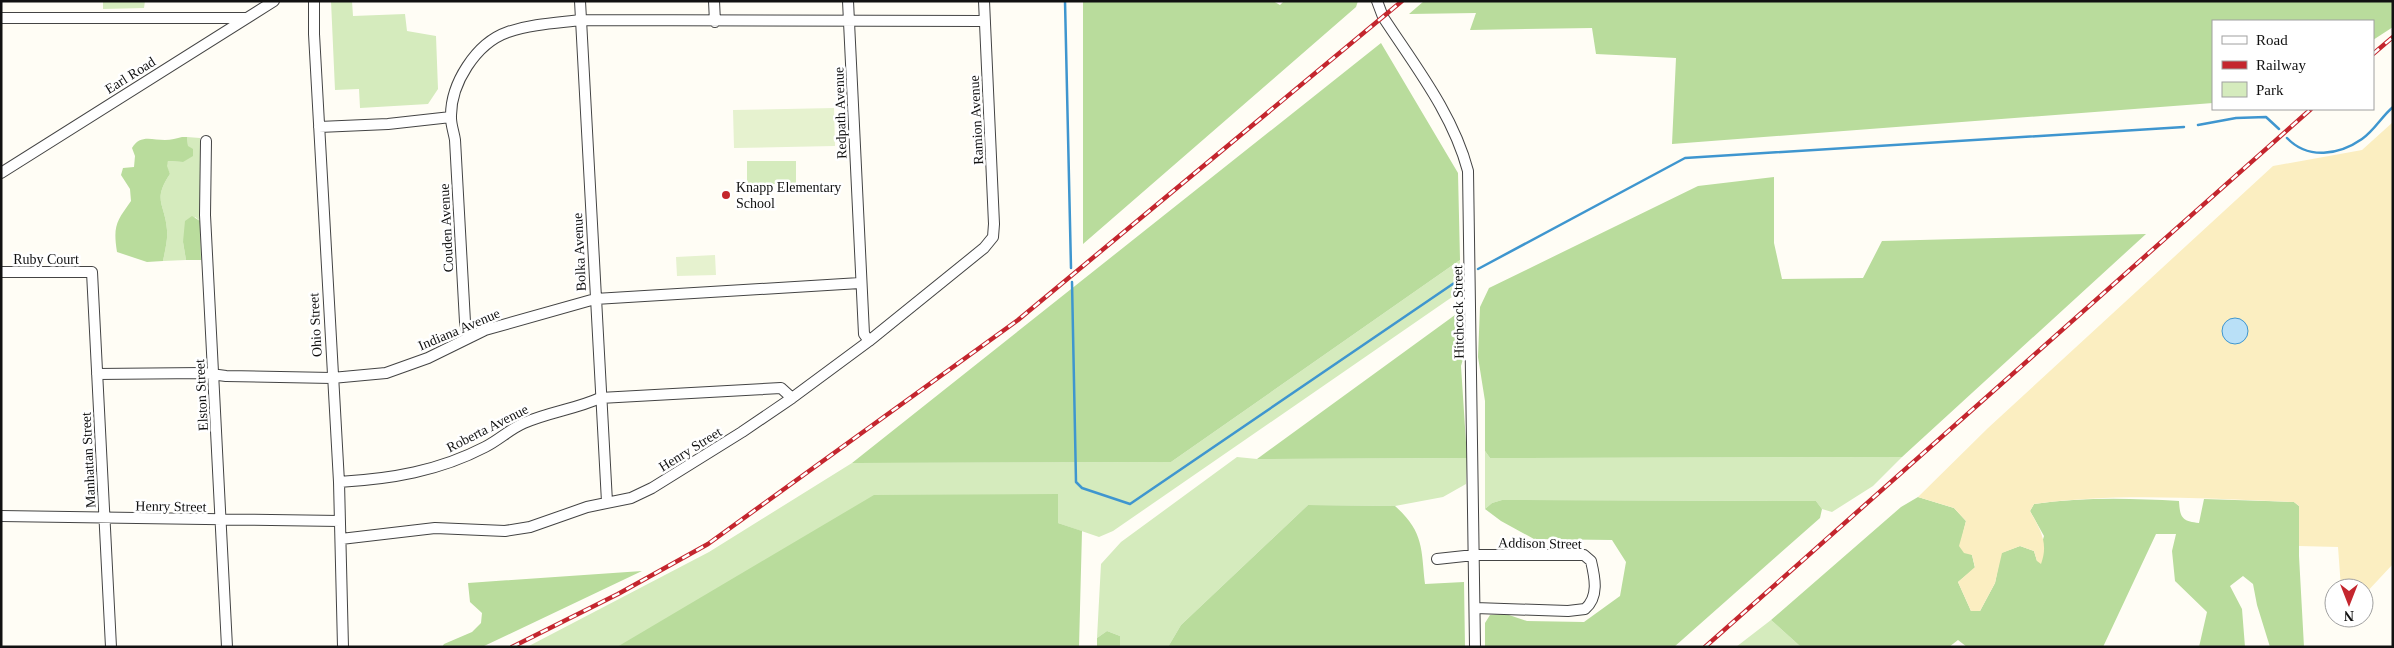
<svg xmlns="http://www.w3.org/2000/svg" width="2394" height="648" font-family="'Times New Roman',serif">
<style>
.green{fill:#d5ebbd}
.forest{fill:#b9dc9c}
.sand{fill:#fbeec1}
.pitch{fill:#e6f2cf}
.water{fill:#b9e0f7;stroke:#3f96cf}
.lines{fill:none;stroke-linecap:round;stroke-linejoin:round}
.stream{stroke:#3f96cf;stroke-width:2.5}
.minor-casing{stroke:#444;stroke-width:12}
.minor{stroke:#fff;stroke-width:10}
.rail-casing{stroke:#c4262e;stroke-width:4.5}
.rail{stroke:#fff;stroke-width:2.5;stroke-dasharray:8;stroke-linecap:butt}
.poi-dot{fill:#c4262e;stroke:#fff;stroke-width:2}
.labels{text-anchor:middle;stroke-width:5;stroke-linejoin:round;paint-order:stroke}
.street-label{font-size:14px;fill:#111;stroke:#fff}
.poi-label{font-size:14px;fill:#111;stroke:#fff;text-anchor:start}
</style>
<rect width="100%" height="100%" fill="#fffdf5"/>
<!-- green -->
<path class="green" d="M103,1h42l-1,7 -41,1z
M331,1h21l1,15 52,-2 2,17 29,5 2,53 -10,15 -68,4 -1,-19 -24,1z
M187,137l13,1v83l-5,-4 -12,25 3,18 -23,1c2,-10 5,-22 4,-31 -2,-27 -15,-29 3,-56l-4,-8 2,-5 15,1 5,-16z
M747,161h49v23h-49z
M1460,260v23l-5,12 -342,236 -14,6 -41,-14v-29l-439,153h-92l182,-95 143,-89 319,-1z
M1485,451l5,7 412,-1 -29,29 -41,26 -10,-3 -6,-8 -314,-1 -10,3 -7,6z
M1237,457l20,2 210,-1 -1,26 -23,13 -48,9 -87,-1 -127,120 -13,22h-48v-11l-13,-5 -10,7 4,-74 20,-22z
M1771,620l30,27h-65z"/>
<!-- forest -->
<path class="forest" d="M1083,1h190l7,4 4,-4h74l-2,6 -273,237z
M1424,1h969v26l-20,13v-19h-160v82l-541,41 4,-86 -80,-4 -4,-26 -122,2 6,-17 -67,1z
M1381,43l77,130 2,87 -289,202 -319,1z
M182,137h5l1,9 5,3v7l-10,6 -15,-1 -1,5 3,8c-18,27 -5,29 -3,56 1,9 -2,21 -4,31l-16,1 -30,-10c-4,-26 -1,-30 14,-51l-1,-12 -9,-14 2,-7 11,-1 1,-11 -3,-8c8,-14 20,-8 33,-8 6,0 12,-2 17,-3z
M1774,177v66l8,36 81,-1 19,-37 264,-7 -244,223 -412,1 -5,-7v-50l-7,-44 2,-50 9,-19 209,-102z
M192,216l8,5 1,39h-15l-3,-18 2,-21z
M1455,315c12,11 11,36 6,51l6,92 -210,1z
M1058,494v29l24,8 -3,116h-462l257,-152z
M1918,497l36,11 12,13 -6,25 12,9 3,13 -17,14 13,29h9l15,-28 6,-30 19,-7 14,5 3,10 7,-25 -14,-25 4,-7c48,-7 96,-6 145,-3 1,17 3,20 20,22l5,-24 90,3 5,4v50l5,91h-34l-13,-42 -4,-21 -10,-8 -13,10 12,23 3,38h-46l8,-35 -32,-31 -3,-30 4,-17h-20l-53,113h-136l-9,-7 -9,7h-148l-30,-27 130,-113z
M1502,500l314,1 6,8 -2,9 -146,129h-189v-24l5,-8 16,-1 21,7 57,1 36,-26 6,-34 -14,-22 -78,-1 -33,-18 -16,-12 7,-6z
M1308,505l87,1c29,26 26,42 30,78l39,-2 1,65h-297l13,-22z
M642,571l-160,76h-40l2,-3 28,-12 9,-9 1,-10 -12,-11 -2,-19z
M1107,631l13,5v11h-23v-9z"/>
<!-- sand -->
<path class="sand" d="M2393,122v442l-29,31v-7h-23l-3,-41 -39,-1v-40l-5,-4c-86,-3 -174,-10 -260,2l-4,7c10,18 19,32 11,53l-4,-3 -3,-10 -14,-5 -18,7 -7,30 -15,28h-9l-13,-29 17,-15 -3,-12 -8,-2 -5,-7 7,-25 -12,-13 -36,-11 70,-69 285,-262 89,-16z"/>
<!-- pitch -->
<path class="pitch" d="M834,108l1,38 -101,2 -1,-38z
M715,255l1,20 -39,1 -1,-19z"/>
<!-- water -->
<path class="water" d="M2222 331a13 13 0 1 1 26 0a13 13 0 1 1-26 0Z"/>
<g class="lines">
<!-- stream -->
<path class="stream" d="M1065,1l6,267
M2198,125l38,-7 30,-1 13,12
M2287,138c21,22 52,17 75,1 12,-8 20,-23 31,-32
M1478,269l207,-111 499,-31
M1072,282l4,200 6,6 48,16 333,-227"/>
<defs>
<path id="minor" d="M314,1v33l25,448 4,165
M580,1l27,501
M714,1l1,21
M848,1l16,333 5,7
M1377,1l6,16c32,49 70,97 85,154l7,476
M1,18h246
M319,127l69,-3 63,-7
M206,141l-1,74 22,432
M1,173l273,-172
M1,272h91l19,375
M468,337l-3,-15 -10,-182c-1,-7 -4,-15 -4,-22 -1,-34 25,-75 57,-86 24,-8 48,-9 73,-12l404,1
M97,374l106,-1 23,3 106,2 54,-5 42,-15 57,-28 110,-31 265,-16
M339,482c52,-3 100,-11 146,-35 14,-7 25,-18 39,-24 25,-11 52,-14 76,-25l181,-10 11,10
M1,516l339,5
M341,539l94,-11 70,3 25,-4 57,-20 44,-9 21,-10 90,-56 50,-34 77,-57 115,-93 9,-11 1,-13 -10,-223
M1437,559l37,-4h110l7,6c4,17 8,36 -6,48l-17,2 -93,-3"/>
</defs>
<!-- minor casing -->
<use href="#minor" class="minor-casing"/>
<!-- minor -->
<use href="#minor" class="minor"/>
<defs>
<path id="rail" d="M2373,54l20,-17
M512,647l106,-53 90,-50 310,-224 384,-319
M1705,647l606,-538"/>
</defs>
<!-- rail casing -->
<use href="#rail" class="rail-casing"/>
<!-- rail -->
<use href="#rail" class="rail"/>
</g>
<!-- markers -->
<circle class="poi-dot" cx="726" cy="195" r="5"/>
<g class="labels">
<!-- street labels -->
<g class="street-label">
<text transform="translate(130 75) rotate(-32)" y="5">Earl Road</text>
<text transform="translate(840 113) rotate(-92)" y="5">Redpath Avenue</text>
<text transform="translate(976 120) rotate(-93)" y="5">Ramion Avenue</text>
<text transform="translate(446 228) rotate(-93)" y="5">Couden Avenue</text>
<text transform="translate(579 252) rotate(-93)" y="5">Bolka Avenue</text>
<text x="46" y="264">Ruby Court</text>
<text transform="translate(1458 312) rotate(-91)" y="5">Hitchcock Street</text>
<text transform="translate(315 325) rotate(-93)" y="5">Ohio Street</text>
<text transform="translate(459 329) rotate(-23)" y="5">Indiana Avenue</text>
<text transform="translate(201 395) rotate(-93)" y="5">Elston Street</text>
<text transform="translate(487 428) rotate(-27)" y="5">Roberta Avenue</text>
<text transform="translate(690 449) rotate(-32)" y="5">Henry Street</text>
<text transform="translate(88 460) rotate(-93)" y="5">Manhattan Street</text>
<text transform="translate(171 506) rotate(1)" y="5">Henry Street</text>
<text transform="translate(1540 543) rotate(1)" y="5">Addison Street</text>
</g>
<!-- poi labels -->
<g class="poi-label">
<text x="736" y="192">Knapp Elementary<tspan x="736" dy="16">School</tspan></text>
</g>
</g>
<!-- border -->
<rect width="2394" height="648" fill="none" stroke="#111111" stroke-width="5"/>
<!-- legend -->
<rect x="2212" y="20" width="162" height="90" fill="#ffffff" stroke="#a0a0a0"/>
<rect x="2222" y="36" width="25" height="8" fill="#ffffff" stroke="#a0a0a0"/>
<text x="2256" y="45" font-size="15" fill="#111111">Road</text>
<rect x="2222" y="61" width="25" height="8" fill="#c4262e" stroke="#a0a0a0"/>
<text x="2256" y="70" font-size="15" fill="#111111">Railway</text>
<rect x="2222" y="82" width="25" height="15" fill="#d5ebbd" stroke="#a0a0a0"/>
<text x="2256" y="95" font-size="15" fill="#111111">Park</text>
<!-- north arrow -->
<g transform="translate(2349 603) rotate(180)"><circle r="24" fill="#ffffff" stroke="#a0a0a0"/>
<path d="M0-4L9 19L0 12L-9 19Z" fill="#c4262e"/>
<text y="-8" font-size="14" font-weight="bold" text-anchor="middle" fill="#111111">N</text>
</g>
</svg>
